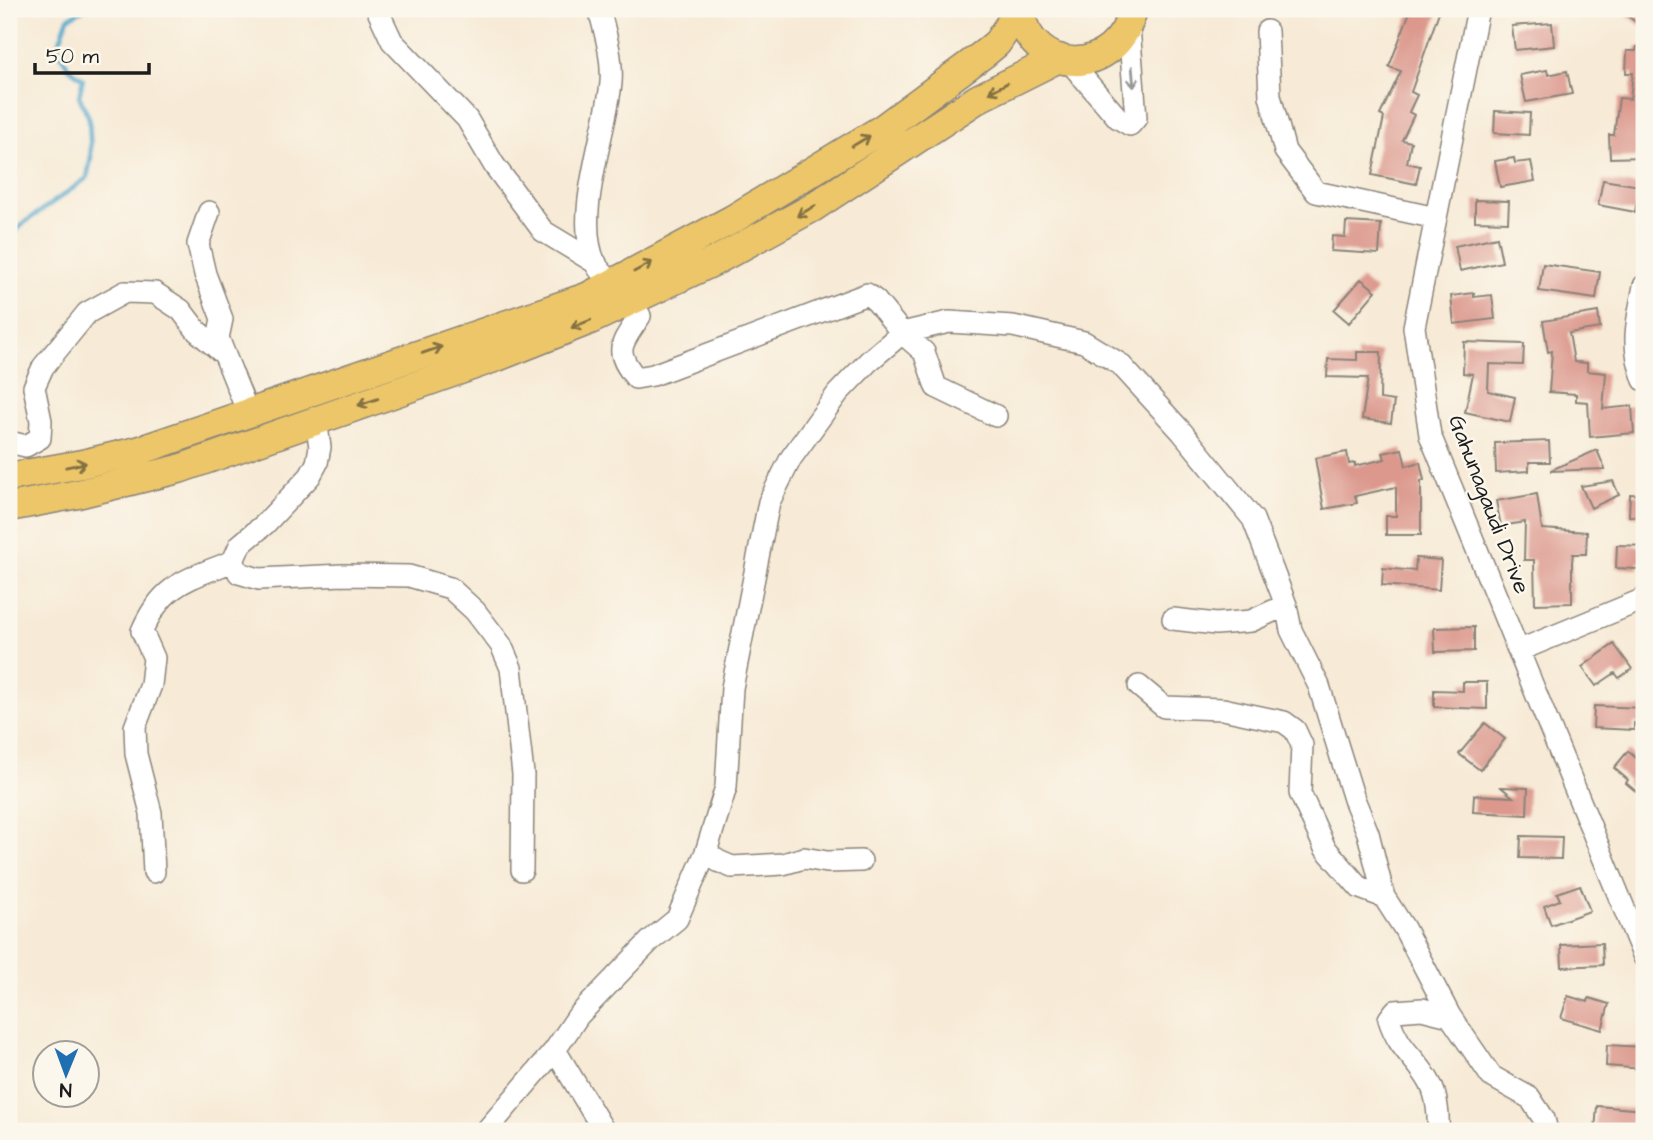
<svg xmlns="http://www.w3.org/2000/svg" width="1653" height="1140" font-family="'Architects Daughter',sans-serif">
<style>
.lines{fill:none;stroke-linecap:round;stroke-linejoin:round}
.stream{stroke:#4ea6cb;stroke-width:4.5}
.building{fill:#dc988d}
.minor-casing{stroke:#8a8379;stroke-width:24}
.major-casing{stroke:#8a8379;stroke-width:31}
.minor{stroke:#fff;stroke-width:21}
.major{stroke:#ecc669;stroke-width:28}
.oneway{stroke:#999}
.oneway2{stroke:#847142}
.labels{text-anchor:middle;stroke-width:5;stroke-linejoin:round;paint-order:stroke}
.street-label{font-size:23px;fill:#1c1c1c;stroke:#fbf7ec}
</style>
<rect width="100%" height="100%" fill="#fbf7ec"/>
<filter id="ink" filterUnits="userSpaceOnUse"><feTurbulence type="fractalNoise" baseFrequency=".0143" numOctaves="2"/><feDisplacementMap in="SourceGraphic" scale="14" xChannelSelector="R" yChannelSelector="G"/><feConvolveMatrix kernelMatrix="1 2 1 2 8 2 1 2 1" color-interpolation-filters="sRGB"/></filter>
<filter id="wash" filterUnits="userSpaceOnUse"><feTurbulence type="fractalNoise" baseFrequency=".00686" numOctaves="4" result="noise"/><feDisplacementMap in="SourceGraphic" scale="28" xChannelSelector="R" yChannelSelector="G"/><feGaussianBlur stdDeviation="1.57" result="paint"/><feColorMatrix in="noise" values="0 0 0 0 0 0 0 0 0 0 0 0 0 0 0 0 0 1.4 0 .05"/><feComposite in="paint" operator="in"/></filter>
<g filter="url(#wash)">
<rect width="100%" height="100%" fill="#f7ead6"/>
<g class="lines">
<!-- stream -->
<path class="stream" d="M9,238l15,-15 63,-45 4,-21 -2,-39 -10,-22 4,-17 -14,-11 -12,-19 11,-31 16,-9
M9,276v3"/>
</g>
<g id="blocks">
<!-- building -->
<path class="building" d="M1411,9h29l-29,83 6,3 -8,17 5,3 -12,25 9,2 -4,21 13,3 -4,18 -44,-9 12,-58 -4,-2 21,-44 -12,-4z
M1618,9h26v19z
M1552,23l2,23 -39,4 -3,-24z
M1637,47h7v110l-34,1 -1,-23h5l5,-37 11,1 3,-26h-7l1,-22h9z
M1547,70l1,5 19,-4 5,23 -46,8 -6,-27z
M1495,111l35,2 -1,22 -35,-2z
M1514,158l1,5 16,-2 4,20 -35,6 -5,-26z
M1603,180l37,6 -5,26 -37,-7z
M1475,200l34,1 -1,21 -33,-1z
M1346,222l35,2 -2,30 -48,-3 1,-15 13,1z
M1497,237l5,25 -42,9 -5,-25z
M1543,264l57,8 -4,27 -57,-8z
M1361,279l15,12 -27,32 -15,-13z
M1474,293v4l18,-2 3,24 -41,5 -3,-28z
M1598,312l2,16 -31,5 5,29 13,1v8l19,2 -3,36 29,-3 2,27 -44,4 -2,-35 -12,-1v-7l-27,-2 3,-41 -4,1 -5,-31z
M1464,342l60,2 -1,21 -34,-1 -1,27 27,6 -5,25 -45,-10 8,-38 -10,-1z
M1357,352h24l-1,47 14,2 -3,22 -29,-4 6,-41 -41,-1 1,-18 29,1z
M1549,441l1,21h-21v9l-33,2 -1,-30z
M1402,449l4,17 14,-4 4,18 -3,1v54h-35v-19h10v-29l-41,9 2,7 -33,6 -9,-51 32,-6 2,12 6,-1v3l30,-7 -2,-6z
M1597,450l8,19 -54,2v-1z
M1613,481l6,14 -28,13 -10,-22z
M1537,494l5,35 45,3 -1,22h-13l-1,8v41l-37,1 -1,-44h-10l1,-38 -24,4 -5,-25z
M1630,494l14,1v22l-15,-1z
M1617,545l27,1v16h-6v7l-22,-1z
M1416,558l25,2 -2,30 -57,-5 1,-17 32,3z
M1474,627v24l-39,1 -1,-24z
M1614,644l18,25 -13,9 -4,-5 -19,13 -14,-19z
M1463,682h24v27l-53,-2v-17l29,1z
M1594,706l50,2v16l-10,-1v7l-41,-2z
M1485,723l20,16 -25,31 -21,-16z
M1628,751l16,14v22l-5,7 -13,-11 2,-3 -14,-12z
M1501,787l27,1 -1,27 -54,-3 1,-17 39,2z
M1521,836l41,1 -1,22 -41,-1z
M1580,885l10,26 -39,14 -7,-19 16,-6 -3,-7z
M1602,943l1,22 -41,2 -1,-22z
M1568,996l20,6 1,-4 20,6 -7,26 -41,-12z
M1607,1045l37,2v22l-38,-3z
M1597,1106l47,4v21h-49z"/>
</g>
</g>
<g filter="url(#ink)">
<use href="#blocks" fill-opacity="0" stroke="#8a8379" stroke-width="2"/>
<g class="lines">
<defs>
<path id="minor" d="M377,9l15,32 75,78 27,46 49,66 53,32
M599,9c6,23 14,49 12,74 -5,50 -38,133 -16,180 9,17 28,24 38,38 3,4 4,10 7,15 -18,28 -28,33 -4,62l17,-3 214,-81 9,7 26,32 22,19 12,35 60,29
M1478,9l-64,318 16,108 214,522
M1267,31l3,65 15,55 31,41 120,26
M1068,60l50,58 12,7 6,-7 -7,-92
M209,212l-11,32 7,30 17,45 -4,19 30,75
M1644,286c-7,38 -14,56 0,94
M316,420l4,27 -3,16 -7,13 -45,48 -25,21 -7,16 6,12 20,6 84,-4 66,1 41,12 25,23 26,34 10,23 12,106 -1,96
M9,442l17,4 14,-8 1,-17 -7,-34 9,-20 44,-54 38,-21 30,1 26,17 16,21 27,23
M1173,619l43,5 35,-3 35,-16
M1520,650l124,-51
M1139,686l25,21 59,2 61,13 11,8 7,15 -2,48 25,55 35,40 24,9
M706,852l12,9 14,6 51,-3 21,-6 23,4 34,-1
M154,872l-3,-59 -15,-59 -1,-27 16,-42 3,-27 -12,-27c21,-48 45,-51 91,-70
M555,1050l49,81
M486,1131l69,-81 23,-34 72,-75 27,-22 29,-67 20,-65 6,-99 37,-186 22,-44 47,-65 31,-32 33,-28 47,-11 64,4 71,16 36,22 62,68 71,87 33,86 5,25 28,56 35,113 14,34 16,64 20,31 46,88 41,60 39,22 14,21 3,12
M1438,1131c1,-14 -1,-36 -8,-48 -13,-25 -31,-32 -41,-64l6,-8 27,-2 28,7"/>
<path id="major" d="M1019,9c13,69 98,70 114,0
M9,477l73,-13 59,-14 446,-153 146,-78 149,-90 103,-76 12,-10 22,-33
M9,507l69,-13 101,-25 318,-112 93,-37 125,-59 97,-53 167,-110 80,-40"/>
</defs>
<!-- minor casing -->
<use href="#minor" class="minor-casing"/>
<!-- major casing -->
<use href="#major" class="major-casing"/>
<!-- minor -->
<use href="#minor" class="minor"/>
<!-- major -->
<use href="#major" class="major"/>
</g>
<!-- one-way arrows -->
<defs><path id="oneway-shaft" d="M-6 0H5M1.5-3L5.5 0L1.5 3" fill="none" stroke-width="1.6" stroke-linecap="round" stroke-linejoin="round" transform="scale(1.75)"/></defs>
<use class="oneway" href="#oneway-shaft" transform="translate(1133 77) rotate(85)"/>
<g class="oneway2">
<use href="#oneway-shaft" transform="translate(998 88) rotate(152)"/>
<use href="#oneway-shaft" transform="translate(861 141) rotate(-31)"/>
<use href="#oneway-shaft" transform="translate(806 211) rotate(150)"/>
<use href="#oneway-shaft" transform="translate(643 267) rotate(-28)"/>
<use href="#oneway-shaft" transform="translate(581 324) rotate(158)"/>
<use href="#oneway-shaft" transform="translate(432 350) rotate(-19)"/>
<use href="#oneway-shaft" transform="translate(368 402) rotate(161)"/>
<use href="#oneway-shaft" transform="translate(76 465) rotate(-12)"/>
</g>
</g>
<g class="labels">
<!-- street labels -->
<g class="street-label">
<text transform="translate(1490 504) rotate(69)" y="8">Gahunagaudi Drive</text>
</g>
</g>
<!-- margin -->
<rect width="1653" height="1140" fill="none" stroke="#fbf7ec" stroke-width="35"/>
<!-- north arrow -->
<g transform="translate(66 1074) rotate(181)"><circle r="33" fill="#fbf7ec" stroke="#a29f99" stroke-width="2"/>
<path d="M0-5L12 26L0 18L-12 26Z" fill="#1f6fb2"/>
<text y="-10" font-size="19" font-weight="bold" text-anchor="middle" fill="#1c1c1c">N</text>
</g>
<!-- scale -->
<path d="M35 63v10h114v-10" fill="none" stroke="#1c1c1c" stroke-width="3.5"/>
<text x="46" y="63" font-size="21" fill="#1c1c1c" stroke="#fbf7ec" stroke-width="5" paint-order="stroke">50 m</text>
</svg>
